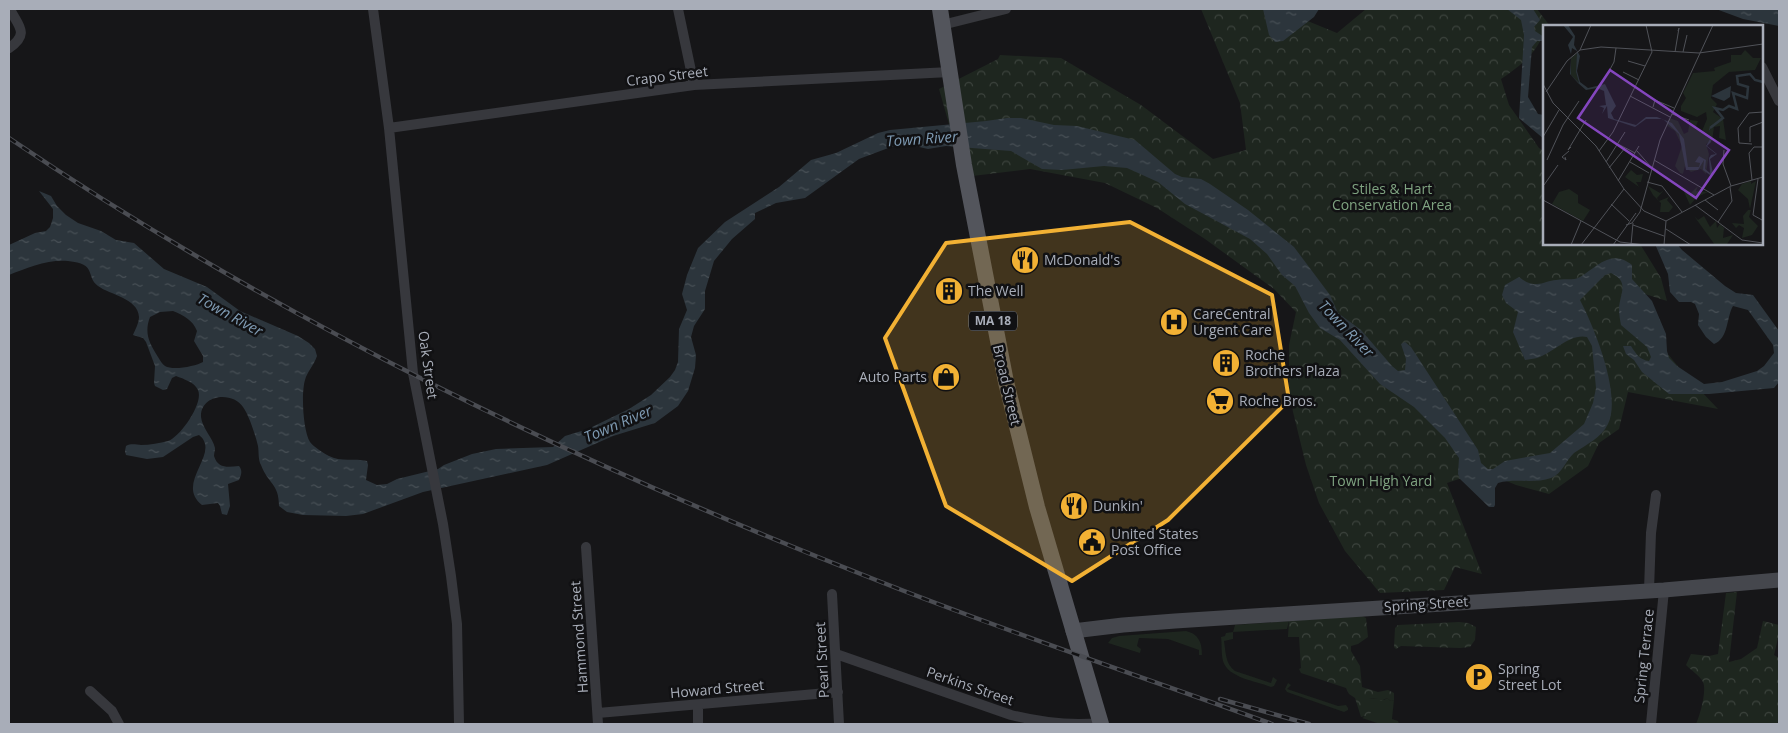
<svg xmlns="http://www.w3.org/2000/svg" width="1788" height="733" font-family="'Open Sans',sans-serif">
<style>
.grass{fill:#1e261f}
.forest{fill:url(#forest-crowns)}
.water{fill:url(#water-ripples);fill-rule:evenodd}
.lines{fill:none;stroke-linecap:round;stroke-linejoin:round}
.street{stroke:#37383d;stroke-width:10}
.secondary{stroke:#45474d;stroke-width:15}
.primary{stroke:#53555c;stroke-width:16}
.rail-casing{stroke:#4a4c52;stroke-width:4.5}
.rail{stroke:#111113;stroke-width:2.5;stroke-dasharray:8;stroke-linecap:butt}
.marked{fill:#f2b134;fill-opacity:0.2;stroke:#f2b134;stroke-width:4;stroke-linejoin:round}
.labels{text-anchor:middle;stroke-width:5;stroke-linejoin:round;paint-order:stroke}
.shield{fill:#111113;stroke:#7b7e86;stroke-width:1}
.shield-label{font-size:12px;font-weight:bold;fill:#a8adb8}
.street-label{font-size:14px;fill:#a8adb8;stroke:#111113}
.park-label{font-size:14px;fill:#7fa381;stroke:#111113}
.poi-label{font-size:14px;fill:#a8adb8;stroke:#111113;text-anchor:start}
.water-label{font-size:15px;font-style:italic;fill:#7f9bb3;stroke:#111113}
.inset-river{fill:none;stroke:#2c353c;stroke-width:2.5}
.inset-road{fill:none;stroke:#505258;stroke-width:1}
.view{fill:#8446be;fill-opacity:0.15;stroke:#8446be;stroke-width:2.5}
.inset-edge{fill:none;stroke:#a8adb8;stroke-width:2.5}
</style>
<defs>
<pattern id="forest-crowns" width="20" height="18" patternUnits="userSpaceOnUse" patternTransform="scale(1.25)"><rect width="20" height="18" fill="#1e261f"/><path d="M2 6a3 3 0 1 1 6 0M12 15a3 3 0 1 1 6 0" fill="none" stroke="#3c433d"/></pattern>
<pattern id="water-ripples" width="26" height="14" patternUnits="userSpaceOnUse" patternTransform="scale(1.25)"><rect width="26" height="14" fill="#2c353c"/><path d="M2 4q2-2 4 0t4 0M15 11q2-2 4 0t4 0" fill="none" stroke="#485056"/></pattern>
</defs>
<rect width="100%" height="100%" fill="#161618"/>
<!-- grass -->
<path class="grass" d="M1289,621l-2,8 -54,3v7l-9,2c2,12 1,22 11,30l36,12 2,-6 4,3 -3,6 -3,1c-15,-6 -43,-9 -48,-26 -2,-8 -1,-17 -2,-24l4,-1 1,-3 7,-1 2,-7z
M1186,631c13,3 16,12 16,24h-3v-5l-31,-11 -29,-1 -2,8 4,3 -1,4 -32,-10 4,-5 7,-2z
M1288,683l3,2 -4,4 51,17 8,-1 2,3v2l-4,2 -57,-20 -2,-3z
M1376,698l8,2 3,-2 4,3 3,-1 -2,19 6,2 1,3h-19l-18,-6 2,-1 5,-18z"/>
<!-- forest -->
<path class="forest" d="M1201,9h90l2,6 44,18 29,-24h171l13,17h-6c0,22 -26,42 -43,53l8,26 30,43 5,3v93h96l21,34 6,23 -22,-7 8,42 28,34 37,39 -90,-17 -9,37 -20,14 -11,23 -39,28 -33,-9 -33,-14 -36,12 35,91 -27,-7 -11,23 -64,3 -35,-42 -26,-48 -13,-38 -13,-53 -4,-26v-41l7,-33 -22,-23 -69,-50 -48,-31 -52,-25 -75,-14 -66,8 -25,-88 59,-30 2,-4 61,3 80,47 72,54 33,-9 -6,-47z
M1737,592l-8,70 12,-3 16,-11 6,-27 16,4v9l-5,21 5,3v66h-83c4,-8 11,-34 7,-42 -3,-6 -12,-12 -17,-17l5,-11 18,2 9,-2 8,-61z
M1362,616l4,2 2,19 -10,7 -7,2v5l9,15 2,21 16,5 10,-2 6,3v7l-3,1 -4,-3 -6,3 -5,-3 -7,1v3l3,9 -3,4 -8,2 -6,-19 -6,-4 -3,-6 -45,-15 -2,-4 2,-1 -2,-31h-11l1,-16z
M1459,622l9,1 8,4 -1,13 -5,7 -10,1 -59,-2 -5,3 -2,-2 1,-19 3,-3z"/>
<!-- water -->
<path class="water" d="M1263,9h56l-5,8 -31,24 -8,1 -6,-7z
M1507,9h26l7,11 -6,7 1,4 9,6v4h-7l-5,6 -4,50 10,17 6,1v24l-25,-21 5,-83 -3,-15z
M1716,9h63v17l-36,-7z
M1007,118h14l33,7 23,1 58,14 40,34 7,3 19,2 9,5 38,26 46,37 36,48 8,18 23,17 31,36 6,5 7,-1 1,-11 -5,-15 4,-2 6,5 67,103 3,13 7,6h5l12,-8 45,-8 34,-29 9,-21 3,-15 -4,-42 -5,-9c-17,-4 -34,16 -50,21 -3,1 -8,1 -12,2l-12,-28 5,-20 -12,-9 -4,-8 3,-10 14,-8c5,4 11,8 18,7 6,0 13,-4 19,-4 8,-2 17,1 24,-3 17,-10 31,-29 52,-12v14l20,22 14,33 1,17 2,7 8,8 27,18 18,-2 35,-11 7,-5 10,-13 -1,-8 -25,-35 -15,-4c-7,12 -4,32 -19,38l-8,-7 -8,-12 1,-11 -4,-10 -4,-2h-12l-9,-10 -2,-18 -13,-30h22l5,6 43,36 11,7 17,2 26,36v51l-5,6 -65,6h-40l-27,-22 -8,-12 -8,-6 -3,-8h8c5,8 9,14 18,15l2,-4 -4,-10 -26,-22c-1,-5 -2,-11 -2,-17 1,-15 11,-26 -8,-35l-6,2 -25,25c14,27 42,95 28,124 -7,14 -21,20 -34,29 -8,7 -12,21 -23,25 -17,6 -36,0 -53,5l-3,5v17l-1,2h-5l-29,-28 -2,-5 1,-16 -14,-20 -31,-31 -34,-23 -40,-44 -20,-12 -11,-15 -14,-27 -13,-11 -15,-21 -17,-15 -65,-35 -27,-22 -31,-14 -23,-2 -42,4 -20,-1 -31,-18 -65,-5 -18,3 -13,-3 -24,1 -32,12 -54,39 -29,5 -21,10v6l-23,20 -18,22 -9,30v18l-11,17 -3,11 5,18 -1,13 -7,23 -10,15 -23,17 -42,13 -66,29 -124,27 -60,22 -17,2 -43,-1 -16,-3 -8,-6c0,-23 -11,-22 -18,-41 -3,-5 -2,-13 -3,-19 -2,-9 -9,-31 -15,-39 -10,-16 -43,-13 -42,10 1,11 12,21 14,31 0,3 -1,5 -1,8 4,13 14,11 25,10 4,5 2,9 0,14l-11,4 2,22 -3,9 -5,-1 -2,-8 -2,-3 -16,2c-28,-22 20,-52 -3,-70l-6,2 -30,20 -16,2 -21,-4 -1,-4 1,-5c6,-3 10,-1 15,-1 9,0 19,-2 27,-4 12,-4 36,-38 30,-51 -4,-8 -14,-11 -22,-14l-4,2 -5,11 -4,1 -8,-4 -1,-3 1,-17 -9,-24 -3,-4 -10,-3c2,-5 6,-12 6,-18 -1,-19 -29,-22 -41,-31 -13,-10 0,-22 -30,-25 -19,-2 -42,7 -59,14v-30l26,-12 11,-2 4,-4 3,-9v-9l-14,-18 12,5 6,10 9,9 12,8 23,8 15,9 18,3 30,26 43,18 33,24 58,25 11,7 6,6 2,7c-3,9 -10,16 -12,24 -4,13 -2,51 5,62 4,5 13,11 19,14 11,6 26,2 38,5l1,4 -2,15 11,5 10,-1 10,-5 41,-10 6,-4 28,-11 24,-5 57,-2 12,-11 23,-7 41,-20 22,-14 19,-18 5,-7 3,-8 1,-33 8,-19 -5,-16 5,-19 11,-27 27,-26 54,-35 32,-27 25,-7 42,-20 12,-3 96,-9zM173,311c10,4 20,9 24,20l-3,10 9,15v6c-7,4 -30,9 -38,4 -3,-2 -5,-6 -7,-9 -9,-14 -14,-24 -8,-40l10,-5z"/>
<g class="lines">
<!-- street -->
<path class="street" d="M373,9l16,119 24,245 30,151 8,52 6,48 2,100
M678,9l16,76
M942,25l64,-16
M9,48c22,-15 8,-23 1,-39
M1762,67l17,34
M389,128l305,-43 256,-13
M586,547l12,177
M1649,590l2,-57 5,-38
M832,594l7,130
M836,654l175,61c28,7 60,11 89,8
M90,691l22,20 7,13
M598,713l240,-21
M698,724v-19
M1651,724l13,-134"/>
<!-- secondary -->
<path class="secondary" d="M1073,631l50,-6 52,-4 489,-31 115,-10"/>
<!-- primary -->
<path class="primary" d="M940,9l24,156 42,217 31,125 64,217"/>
<defs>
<path id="rail" d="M9,138c269,182 565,324 867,442 131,52 264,96 396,144
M1220,699l89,25"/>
</defs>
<!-- rail casing -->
<use href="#rail" class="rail-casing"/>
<!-- rail -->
<use href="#rail" class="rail"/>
</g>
<!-- marked area -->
<path class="marked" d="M1130,222l142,73 17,105 -121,120 -96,61 -126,-75 -61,-168 61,-95z"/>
<!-- icons -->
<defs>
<symbol id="restaurant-disc" viewBox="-11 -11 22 22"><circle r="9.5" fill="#f2b134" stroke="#111113"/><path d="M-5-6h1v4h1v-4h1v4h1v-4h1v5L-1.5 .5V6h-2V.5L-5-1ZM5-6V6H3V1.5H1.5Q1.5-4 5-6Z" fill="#111"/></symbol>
<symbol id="building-disc" viewBox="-11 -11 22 22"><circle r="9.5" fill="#f2b134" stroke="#111113"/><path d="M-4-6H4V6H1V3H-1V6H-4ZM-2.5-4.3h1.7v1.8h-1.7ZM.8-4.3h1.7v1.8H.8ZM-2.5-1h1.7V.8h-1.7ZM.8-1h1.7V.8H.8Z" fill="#111"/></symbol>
<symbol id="hospital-disc" viewBox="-11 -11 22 22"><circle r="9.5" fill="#f2b134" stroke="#111113"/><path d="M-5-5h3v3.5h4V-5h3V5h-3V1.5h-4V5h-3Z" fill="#111"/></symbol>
<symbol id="shop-disc" viewBox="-11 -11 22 22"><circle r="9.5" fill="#f2b134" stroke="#111113"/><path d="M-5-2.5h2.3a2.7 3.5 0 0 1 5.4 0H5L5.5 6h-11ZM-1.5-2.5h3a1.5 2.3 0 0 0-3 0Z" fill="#111"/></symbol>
<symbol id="supermarket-disc" viewBox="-11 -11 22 22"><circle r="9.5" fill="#f2b134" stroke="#111113"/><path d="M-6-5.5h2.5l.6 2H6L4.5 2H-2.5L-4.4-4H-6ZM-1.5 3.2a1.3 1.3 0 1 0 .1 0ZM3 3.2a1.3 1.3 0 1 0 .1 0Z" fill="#111"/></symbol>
<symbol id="civic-disc" viewBox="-11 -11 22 22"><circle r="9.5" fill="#f2b134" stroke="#111113"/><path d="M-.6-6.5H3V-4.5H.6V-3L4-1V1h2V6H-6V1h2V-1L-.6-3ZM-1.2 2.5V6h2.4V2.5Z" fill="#111"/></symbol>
<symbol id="parking-disc" viewBox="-11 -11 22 22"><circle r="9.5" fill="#f2b134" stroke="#111113"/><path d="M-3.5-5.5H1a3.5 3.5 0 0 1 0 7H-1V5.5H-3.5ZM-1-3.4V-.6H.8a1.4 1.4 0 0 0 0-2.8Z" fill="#111"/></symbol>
</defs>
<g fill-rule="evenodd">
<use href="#restaurant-disc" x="1009" y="244" width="32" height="32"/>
<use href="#building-disc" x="933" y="275" width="32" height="32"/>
<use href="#hospital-disc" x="1158" y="306" width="32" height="32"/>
<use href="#building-disc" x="1210" y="347" width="32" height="32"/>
<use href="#shop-disc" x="930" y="361" width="32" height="32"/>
<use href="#supermarket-disc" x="1204" y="385" width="32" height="32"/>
<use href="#restaurant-disc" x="1058" y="490" width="32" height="32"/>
<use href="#civic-disc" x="1076" y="526" width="32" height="32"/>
<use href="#parking-disc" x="1463" y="661" width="32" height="32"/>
</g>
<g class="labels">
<!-- shield labels -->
<rect class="shield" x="969" y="311.5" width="48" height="19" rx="4"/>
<g class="shield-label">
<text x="993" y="325">MA 18</text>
</g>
<!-- street labels -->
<g class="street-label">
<text transform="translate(667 76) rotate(-7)" y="5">Crapo Street</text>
<text transform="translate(428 365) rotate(82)" y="5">Oak Street</text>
<text transform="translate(1007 385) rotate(77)" y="5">Broad Street</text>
<text transform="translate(1426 604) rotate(-4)" y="5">Spring Street</text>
<text transform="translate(579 637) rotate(-94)" y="5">Hammond Street</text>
<text transform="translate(1644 656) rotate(-84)" y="5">Spring Terrace</text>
<text transform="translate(822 660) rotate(-93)" y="5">Pearl Street</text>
<text transform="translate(970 686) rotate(19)" y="5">Perkins Street</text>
<text transform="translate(717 689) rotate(-5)" y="5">Howard Street</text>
</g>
<!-- park labels -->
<g class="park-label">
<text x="1392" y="194">Stiles &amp; Hart<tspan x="1392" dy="16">Conservation Area</tspan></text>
<text x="1381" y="486">Town High Yard</text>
</g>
<!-- poi labels -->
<g class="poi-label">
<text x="1044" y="265">McDonald's</text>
<text x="968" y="296">The Well</text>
<text x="1193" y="319">CareCentral<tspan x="1193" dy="16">Urgent Care</tspan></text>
<text x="1245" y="360">Roche<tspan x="1245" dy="16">Brothers Plaza</tspan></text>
<text x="927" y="382" text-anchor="end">Auto Parts</text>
<text x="1239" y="406">Roche Bros.</text>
<text x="1093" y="511">Dunkin'</text>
<text x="1111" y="539">United States<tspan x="1111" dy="16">Post Office</tspan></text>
<text x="1498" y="674">Spring<tspan x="1498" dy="16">Street Lot</tspan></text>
</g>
<!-- water labels -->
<g class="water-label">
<text transform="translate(922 139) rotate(-4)" y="5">Town River</text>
<text transform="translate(230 315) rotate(29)" y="5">Town River</text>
<text transform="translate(1346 329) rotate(46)" y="5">Town River</text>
<text transform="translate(618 424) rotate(-23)" y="5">Town River</text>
</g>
</g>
<!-- overview -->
<g transform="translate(1543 25)">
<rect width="220" height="220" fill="#161618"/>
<path d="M202,25l8,8h8l-6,12 -26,2 -16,13 -2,13 6,6 -4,8 10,7 3,21 -7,-2 1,-12 -6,1 -2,14 -6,3 3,10 -3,20 -5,-5 -10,3 -6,-6 -2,8 -3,-1 -5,-7 7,-20 -7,-15 -9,-6 3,-7 9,3 6,13 4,-2 2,-12 8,1 -3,8 7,2 5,-12 -1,-7 -9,5 -16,-6v-5l5,-8 -3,-5 10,-20 22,-2 -1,-3 17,-6v-7h10zM34,28l-1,19 3,11 -8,-8v-17zM88,145l6,5 6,-1 -2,8h-5l3,5 -14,-10zM208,156v3l5,-3 -6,28 -2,-10 -10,-9 4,-6zM105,161l12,7 4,-3 -7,8 2,3 10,-4 -2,3 6,7 -4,5h-9l1,-9 -8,-8zM155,161l-2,5 12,1 -11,5 -7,8 -6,-13 6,2zM205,185h3l-2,7 9,9 -6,9 -10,3 2,-10 -5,-3 -3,3 -4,-5 12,1 -1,-8zM151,191l4,4 6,-4 6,11 6,-6 1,7 3,-4 4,4 -1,10 10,-3 -6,9 -12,1z" fill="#1e261f"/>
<path d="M26,164l9,6v8l12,7 -7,11 -31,-17 7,-12z" fill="#1e261f"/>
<path d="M20,0h5l7,11 -1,9 6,11 -3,15 3,11 8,6 17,-4 11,22 -5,7 3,6 22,6 10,-8h11l15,6 12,16 4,28h11l1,-4 -5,-1 4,-6 7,4 -1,9 5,4 -1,-15 2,-3 5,-1 -10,-8 4,-7 -1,-10 4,-5 -4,7 2,11 -4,4 10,8 -7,5 3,14 -3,2 -7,-5 1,-10 -6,10h-12l-7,-36 -16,-15h-17l-11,8 -27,-9 -1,-12 -5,8 2,-6 -5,-2 7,-1 -2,-14 -7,-3 -11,2 -8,-7 -8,-9 1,-15v16l8,8 -3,-11 1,-21 -5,-3 -1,6 -3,-9 5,-8zM188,61l-1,11 -6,4 -13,-5z" fill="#2c353c"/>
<path class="inset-river" d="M167,103l13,-10 -8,-10 8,2 6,-4 8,3 -4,-16 14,5 1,-11 -10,-3 -1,-8 13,-2 5,6 8,2"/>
<path class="inset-road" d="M37,25l21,-3 98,6 64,-9M132,27l4,-24 -1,3M140,27l4,-17M85,36l17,5M68,46l-3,2 6,-11 2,-14M80,47l16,8M0,59l10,19 43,43 28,43 20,22 22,10M3,67l21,-31 13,-11 11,-25M87,71l40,21M110,82l2,-7 19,8M129,89l17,6M0,112l16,-27M207,117v-15l13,-5M75,119l17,9M209,119l-13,-1 -1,-15 11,-15 14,-1M28,122l-3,3 18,-30M181,125l-1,14 8,22M56,126l14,-19 39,-80 -6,-27M94,126l14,16M22,132l1,3 -4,-3 7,-6M4,135l16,-35 16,-24M111,135l60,35M63,137l19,-30M87,137l19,11M66,143l16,-20M215,154l-5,36 9,5M209,155l-3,-27 5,-6h9M75,156l21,-35M104,157l15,4 20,26M1,160l14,-20M0,175l77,42 25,3M162,175l13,10M68,179l18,17M152,180l47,35 21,3M123,196l65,-35 32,-9M175,197l14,-21 -2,-14M83,200l6,-2 8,-11 20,-72 53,-115M90,200l31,11M123,204l25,16M28,220l10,-24M38,220l43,-56M70,220l23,-32M88,220l2,-22M121,220l2,-24"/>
<path class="view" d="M67,45l119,80 -33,48 -118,-80z"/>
<rect width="220" height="220" class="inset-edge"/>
</g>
<!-- border -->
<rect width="1788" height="733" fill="none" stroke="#a8adb8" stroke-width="20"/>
</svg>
